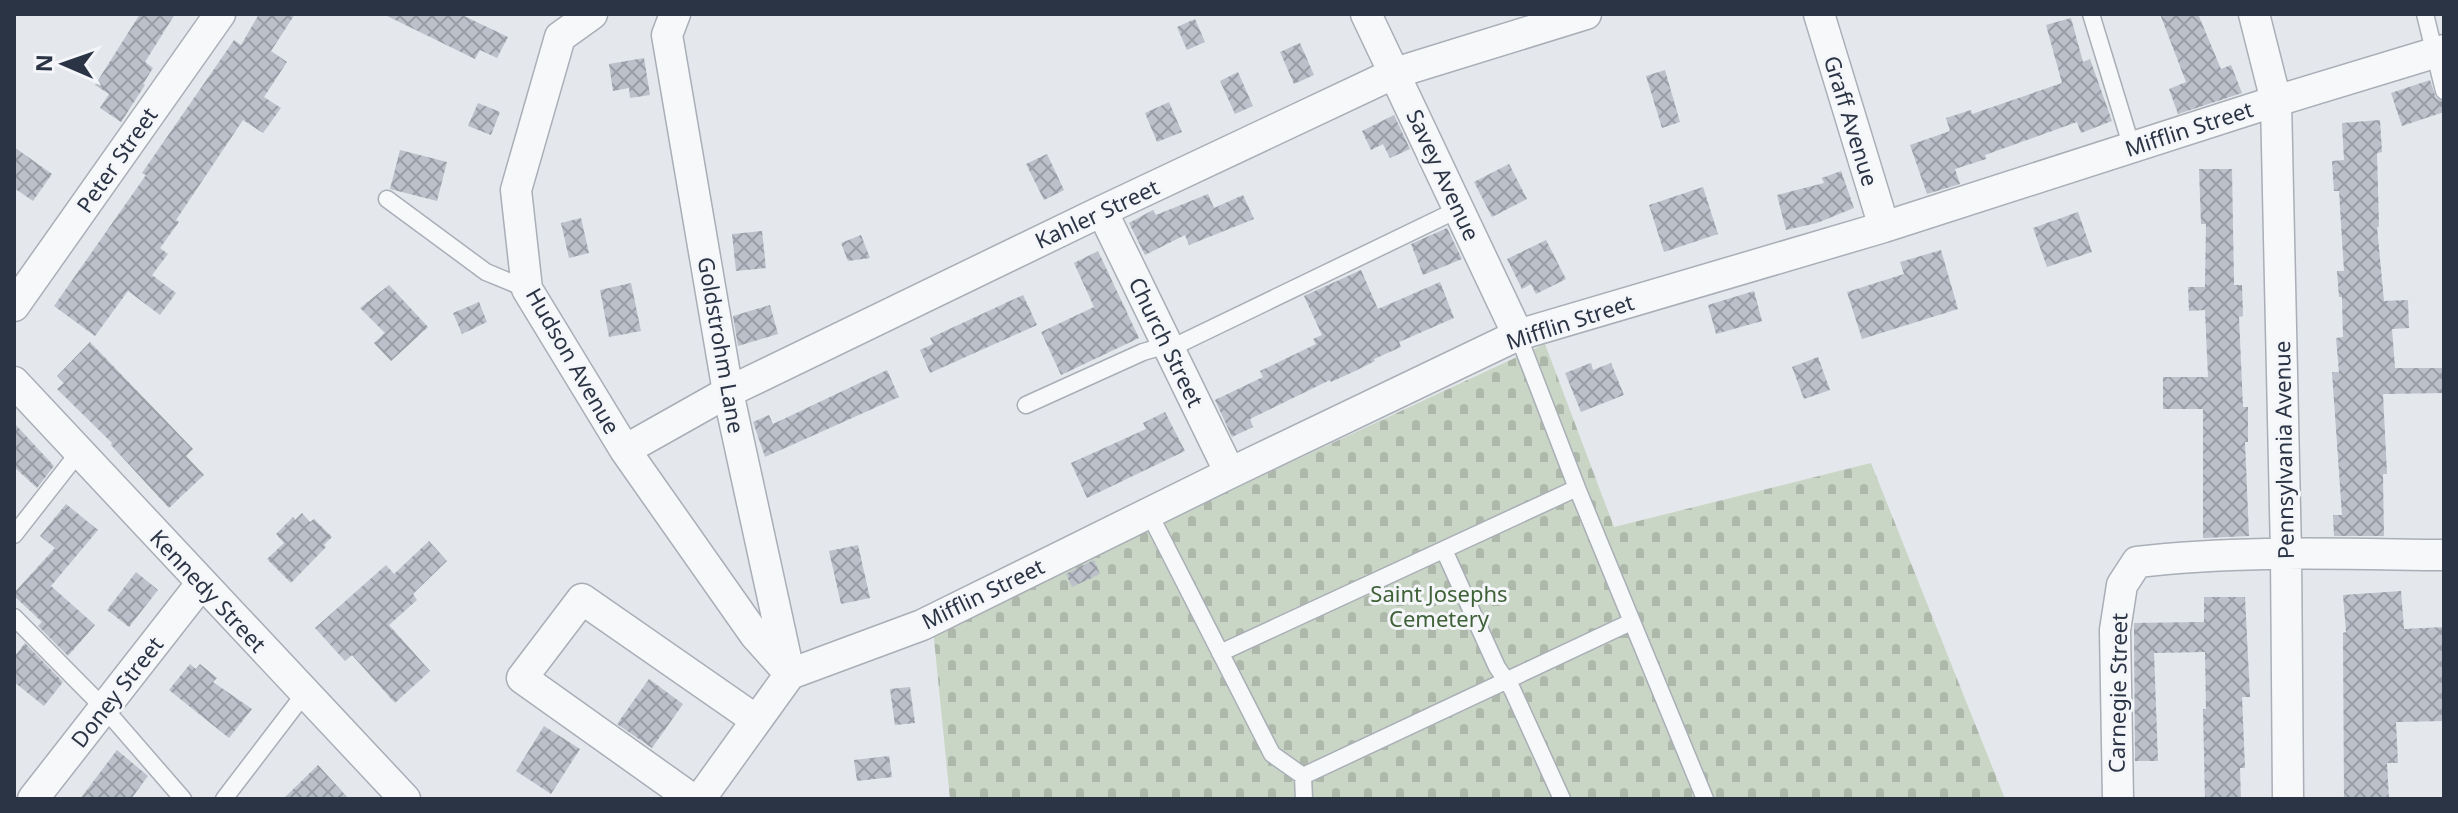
<svg xmlns="http://www.w3.org/2000/svg" width="2458" height="813" font-family="'Noto Sans',sans-serif">
<style>
.cemetery{fill:url(#cemetery-stones)}
.building{fill:url(#building-cross-hatch)}
.lines{fill:none;stroke-linecap:round;stroke-linejoin:round}
.service-casing{stroke:#a9aeb7;stroke-width:19}
.minor-casing{stroke:#a9aeb7;stroke-width:33}
.service{stroke:#f7f8fa;stroke-width:16}
.minor{stroke:#f7f8fa;stroke-width:30}
.labels{text-anchor:middle;stroke-width:6;stroke-linejoin:round;paint-order:stroke}
.street-label{font-size:22px;fill:#2b3445;stroke:#f4f6f9}
.park-label{font-size:22px;fill:#3f6138;stroke:#f4f6f9}
</style>
<defs>
<pattern id="cemetery-stones" width="16" height="16" patternUnits="userSpaceOnUse" patternTransform="scale(2)"><rect width="16" height="16" fill="#c9d6c5"/><path d="M2 7V4a2 2 0 0 1 4 0v3zM10 15v-3a2 2 0 0 1 4 0v3z" fill="#adb8ab"/></pattern>
<pattern id="building-cross-hatch" width="8" height="8" patternUnits="userSpaceOnUse" patternTransform="scale(2)"><rect width="8" height="8" fill="#bbc0ca"/><path d="M0 0l8 8M0 8l8-8" fill="none" stroke="#989da6"/></pattern>
</defs>
<rect width="100%" height="100%" fill="#e4e7ec"/>
<!-- cemetery -->
<path class="cemetery" d="M1545,344l69,183 257,-64 134,336h-1055l-17,-170z"/>
<!-- building -->
<path class="building" d="M140,14h35l-30,48 8,6 -10,16 2,1 -24,37 -21,-14 9,-14 -14,-9z
M259,14h36l-24,37 16,11 -23,35 17,11 -18,25 -20,-13 -67,100 3,2 -19,26 8,6 -16,21 24,18 -16,22 -32,-24 -33,45 -41,-30 92,-131 -4,-2 70,-101 22,-32 7,5z
M383,14h77l48,23 -11,21 -17,-8 -5,9z
M2160,14h38l23,55 10,-4 11,28 -64,21 -9,-25 17,-7z
M2071,18l12,44 7,-3 22,62 -31,12 -4,-11 -92,33 1,4 -31,10 5,15 -33,10 -17,-49 40,-14 -4,-13 25,-8 1,4 90,-31 -16,-58z
M1195,19l10,23 -18,8 -10,-23z
M1300,43l14,32 -20,9 -14,-32z
M644,58l6,37 -20,3 -1,-10 -16,3 -4,-27z
M1665,70l15,52 -18,6 -16,-52z
M1238,72l15,34 -18,8 -15,-33z
M2430,80l6,18 8,4v10l-42,14 -11,-33z
M1169,102l13,30 -25,10 -12,-29z
M478,103l22,9 -9,23 -23,-9z
M1394,115l16,34 -20,9 -7,-14 -12,6 -9,-19z
M2380,120l2,32 -5,1 2,74h-2l7,74 24,-1 1,28 -17,1 3,39h49v25l-61,1 4,80h-4l1,62h-50l-1,-21h9l-10,-143h7l-3,-34 7,-1 -1,-40h-3l-2,-26h7l-5,-80h-5l-2,-30 12,-1 -2,-37z
M14,147l38,27 -19,27 -19,-13z
M400,150l47,12 -10,39 -47,-12z
M1047,154l17,36 -20,10 -18,-36z
M1509,164l18,35 -35,18 -18,-35z
M2199,169h33l2,116h8l1,31 -4,1 4,90h5v35h-3l4,94 -46,2v-129h-40v-32h45l-3,-67 -16,1 -1,-24h17l1,-63h-5z
M1841,171l13,37 -37,15 -31,7 -9,-35 47,-12 -2,-5z
M1703,187l15,47 -54,18 -15,-47z
M1208,194l6,14 29,-13 11,24 -65,26 -4,-10 -40,20 -16,-32 24,-13 3,5z
M2078,212l14,40 -45,15 -14,-39z
M581,218l8,35 -20,5 -8,-35z
M1447,228l15,31 -39,16 -12,-31z
M762,231l4,37 -30,3 -4,-37z
M861,235l9,23 -22,3 -7,-18z
M1546,240l20,39 -30,15 -5,-10 -9,5 -15,-30z
M1941,250l17,59 -96,30 -15,-47 57,-18 -4,-12z
M1098,251l41,87 -78,37 -20,-43 53,-25 -20,-44z
M1361,270l17,39 62,-27 14,36 -55,24 2,5 -27,12 1,2 -22,11 -22,10 -1,-2 -80,39 3,8 -21,10 -17,-37 48,-23 -3,-6 56,-27 -3,-5 9,-4 -18,-39z
M631,283l10,48 -32,6 -9,-47z
M389,285l39,42 -37,34 -17,-18 11,-10 -25,-25z
M1754,291l8,30 -46,13 -8,-29z
M1023,295l14,30 -107,48 -10,-23 13,-6 -3,-6z
M479,302l8,20 -25,12 -9,-21z
M770,305l8,29 -40,12 -5,-30z
M90,342l103,107 -7,7 18,19 -35,33 -58,-63 1,-2 -55,-54 7,-6 -7,-7z
M1818,357l12,33 -26,9 -12,-32z
M1591,363l2,7 18,-7 13,32 -43,17 -16,-39z
M887,370l12,27 -134,60 -12,-35 16,-7 4,9z
M1165,412l20,39 -98,47 -16,-35 75,-34 -3,-6z
M14,423l40,43 -17,22 -23,-21z
M66,504l32,26 -47,56 44,39 -27,31 -30,-30 4,-4 -28,-26v-3l41,-45 -15,-12z
M302,513l8,9 4,-3 18,18 -8,8 2,2 -35,36 -24,-24 17,-16 -8,-9 17,-17 2,3z
M429,541l18,20 -34,33 4,6 -28,25 41,46 -35,32 -43,-48 -7,6 -30,-33 71,-63 8,9z
M858,545l12,53 -29,6 -12,-53z
M1094,560l6,14 -28,13 -6,-13z
M136,572l22,18 -29,37 -22,-17z
M2401,591l3,38 40,-2v94l-48,1 2,41h-11l2,36h-45l-1,-166 3,-1 -3,-37z
M2204,597h41l5,100h-8l3,71h-5l1,31h-36l-2,-90h3l-1,-57 -51,1 4,108h-23l-1,-138 70,-1z
M25,643l38,39 -19,24 -30,-24v-25z
M190,664l6,5 4,-5 17,14 -4,4 39,27 -23,29 -60,-48z
M649,679l34,25 -31,44 -35,-24z
M910,687l5,36 -20,2 -5,-36z
M544,726l36,23 -29,45 -35,-23z
M117,750l31,26 -17,23h-51z
M889,756l3,21 -35,4 -3,-21z
M318,765l31,34h-66z"/>
<g class="lines">
<defs>
<path id="service" d="M2091,14l41,134
M2425,14l19,77
M387,199l99,73 41,17
M1518,335l59,153 128,311
M1169,349l290,-140
M1026,405l117,-53 24,-7
M1149,513l123,241 31,22 1,23
M14,535l65,-83
M1444,550l53,117 15,22 50,110
M14,617l90,91 79,91
M1220,653l357,-165
M1303,776l328,-154
M224,799l81,-106"/>
<path id="minor" d="M592,14l-32,23 -44,153 11,99 98,161 130,185 35,39
M675,14l-8,21 61,357 61,280
M1366,14l152,321
M1819,14l65,213
M2254,14l22,87 10,453 2,245
M1102,211l128,262
M14,306l206,-292
M14,382l391,417
M625,450l103,-58 374,-181 293,-138 191,-59
M33,799l168,-215
M692,799l-170,-121 60,-79 174,121
M700,799l90,-125 132,-49 308,-152 288,-138 366,-108 392,-126 168,-51
M2118,799l-3,-169 7,-45 15,-23c101,-12 205,-8 307,-7"/>
</defs>
<!-- service casing -->
<use href="#service" class="service-casing"/>
<!-- minor casing -->
<use href="#minor" class="minor-casing"/>
<!-- service -->
<use href="#service" class="service"/>
<!-- minor -->
<use href="#minor" class="minor"/>
</g>
<g class="labels">
<!-- street labels -->
<g class="street-label">
<text transform="translate(1851 121) rotate(73)" y="8">Graff Avenue</text>
<text transform="translate(2189 129) rotate(-18)" y="8">Mifflin Street</text>
<text transform="translate(117 160) rotate(-55)" y="8">Peter Street</text>
<text transform="translate(1443 175) rotate(65)" y="8">Savey Avenue</text>
<text transform="translate(1097 214) rotate(-25)" y="8">Kahler Street</text>
<text transform="translate(1570 322) rotate(-18)" y="8">Mifflin Street</text>
<text transform="translate(1166 342) rotate(64)" y="8">Church Street</text>
<text transform="translate(721 345) rotate(80)" y="8">Goldstrohm Lane</text>
<text transform="translate(573 361) rotate(60)" y="8">Hudson Avenue</text>
<text transform="translate(2284 450) rotate(-91)" y="8">Pennsylvania Avenue</text>
<text transform="translate(208 591) rotate(47)" y="8">Kennedy Street</text>
<text transform="translate(983 594) rotate(-26)" y="8">Mifflin Street</text>
<text transform="translate(117 692) rotate(-52)" y="8">Doney Street</text>
<text transform="translate(2118 693) rotate(-89)" y="8">Carnegie Street</text>
</g>
<!-- park labels -->
<g class="park-label">
<text x="1439" y="602">Saint Josephs<tspan x="1439" dy="25">Cemetery</tspan></text>
</g>
</g>
<!-- border -->
<rect width="2458" height="813" fill="none" stroke="#2b3445" stroke-width="32"/>
<!-- north arrow -->
<g transform="translate(64 64) rotate(272)" stroke="#f4f6f9" stroke-width="6" paint-order="stroke">
<path d="M0-6L14 30L0 20L-14 30Z" fill="#2b3445"/>
<text y="-12" font-size="22" font-weight="bold" text-anchor="middle" fill="#2b3445">N</text>
</g>
</svg>
